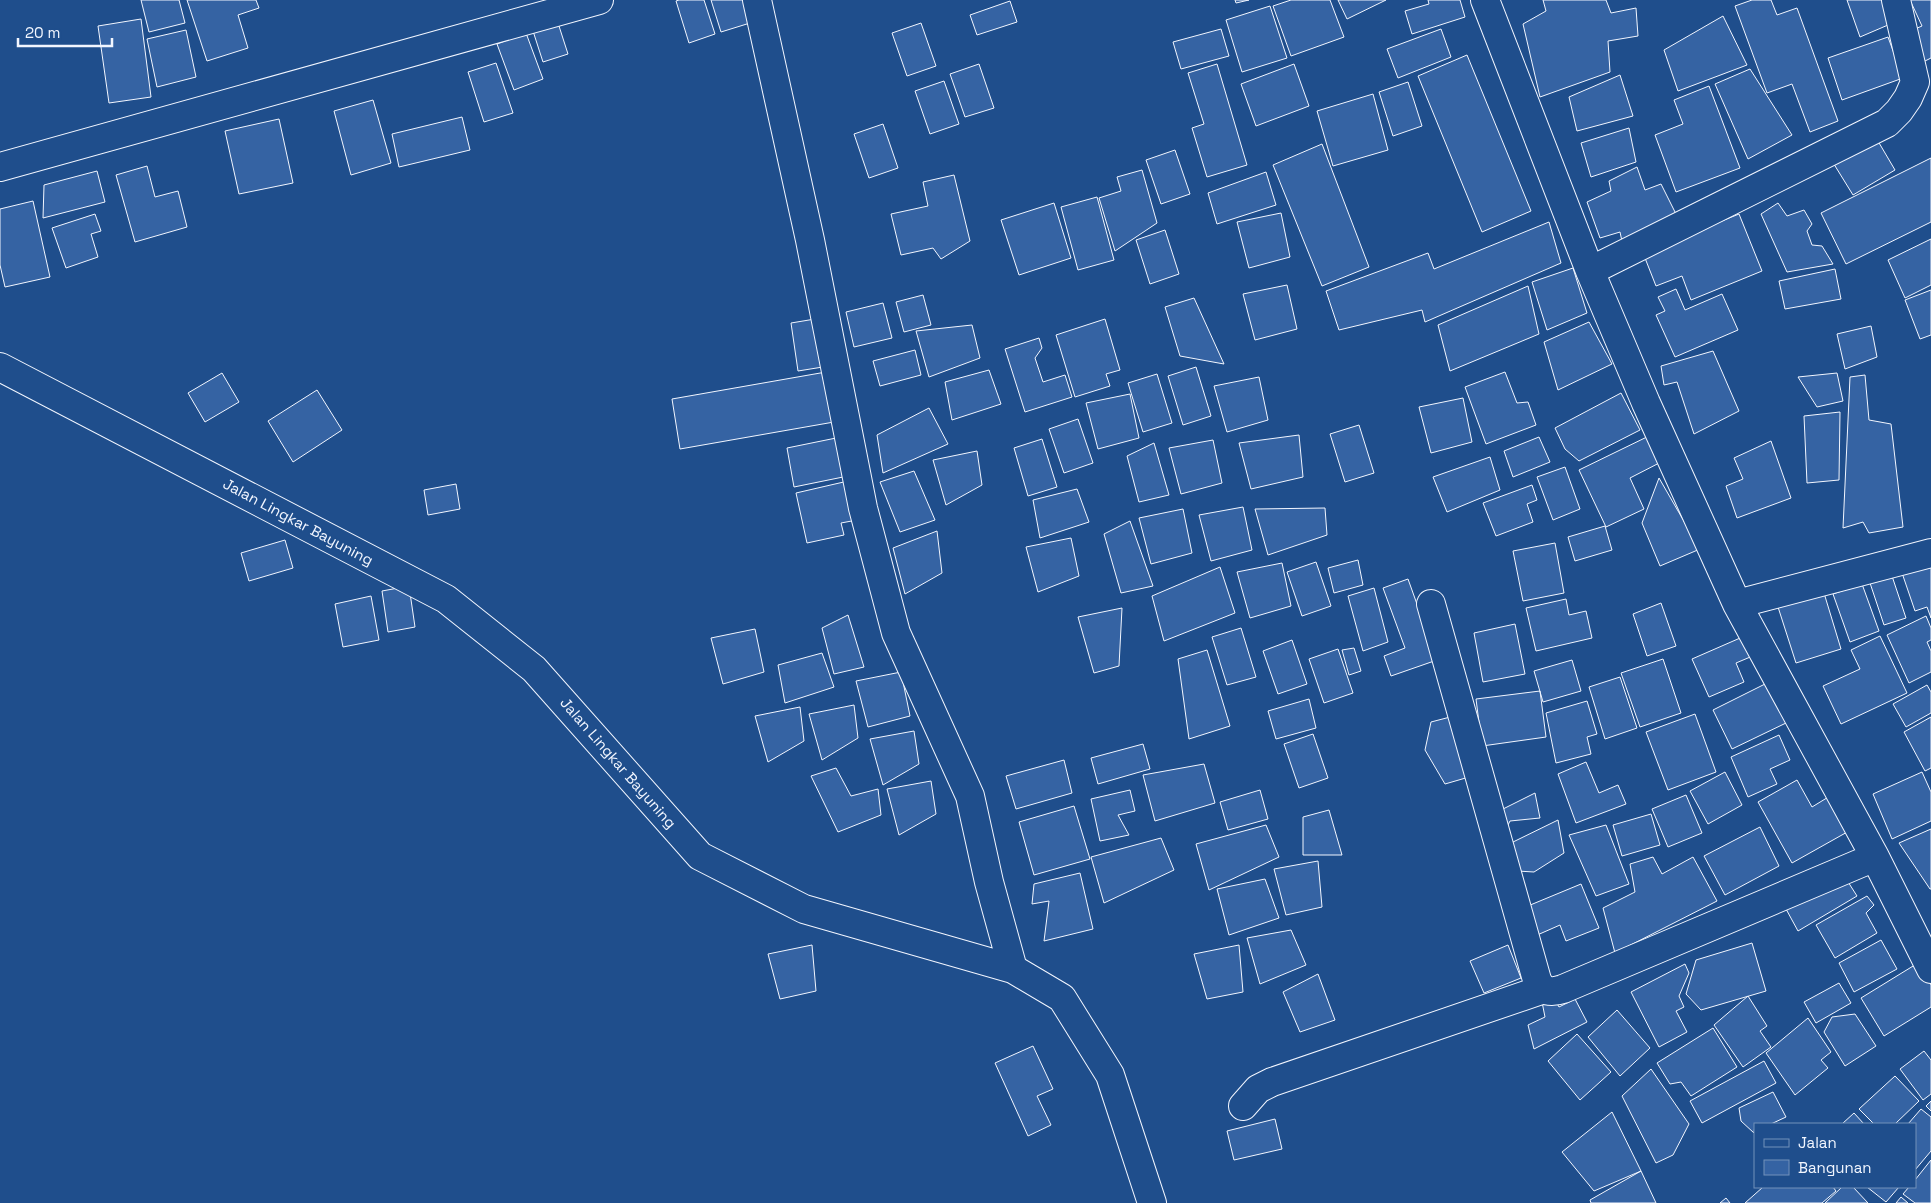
<svg xmlns="http://www.w3.org/2000/svg" width="1931" height="1203" font-family="'Space Grotesk',sans-serif">
<style>
.building{fill:#3563a3;stroke:#f2f6ff}
.lines{fill:none;stroke-linecap:round;stroke-linejoin:round}
.minor-casing{stroke:#f2f6ff;stroke-width:30}
.highway-casing{stroke:#f2f6ff;stroke-width:30}
.minor{stroke:#1f4e8c;stroke-width:28}
.highway{stroke:#1f4e8c;stroke-width:28}
.labels{text-anchor:middle;stroke-width:4;stroke-linejoin:round;paint-order:stroke}
.street-label{font-size:15px;fill:#f2f6ff;stroke:#1f4e8c}
</style>
<rect width="100%" height="100%" fill="#1f4e8c"/>
<!-- building -->
<path class="building" d="M141,0h38l6,23 -36,9z
M187,0h69l3,8 -21,7 10,33 -41,13z
M679,0h25l11,34 -26,9 -13,-42z
M711,0h32l7,23 -29,9z
M1235,0h14l-13,3z
M1291,0h39l14,37 -53,19 -18,-50z
M1338,0h48l-39,19z
M1428,0h32l5,17 -53,17 -7,-23 24,-7z
M1543,0h63l5,13 25,-5 2,28 -30,5 2,31 -70,25 -17,-73 23,-13z
M1752,0h19l6,15 20,-7 41,113 -28,11 -18,-48 -25,9 -32,-87z
M1847,0h41l7,22 -35,15z
M1910,0h21v58l-10,5 -13,-31 14,-6z
M1010,1l7,21 -40,13 -7,-20z
M1270,6l17,52 -45,14 -16,-52z
M1723,16l24,49 -69,26 -14,-41z
M141,19l10,78 -42,6 -11,-77z
M558,23l10,31 -25,8 -10,-31z
M921,23l15,43 -29,10 -15,-43z
M1221,29l8,27 -48,13 -8,-27z
M1441,29l10,28 -53,21 -11,-29z
M186,30l10,47 -39,10 -10,-48z
M526,33l17,46 -29,11 -17,-46z
M1888,37l15,41 -61,22 -14,-42z
M1467,55l64,156 -49,21 -64,-156z
M496,63l17,50 -29,9 -16,-50z
M979,64l15,44 -29,9 -15,-43z
M1217,64l30,101 -40,12 -15,-49 12,-4 -16,-51z
M1294,64l15,42 -53,20 -15,-42z
M1750,69l42,66 -44,24 -33,-75z
M1620,75l13,41 -56,15 -8,-34z
M944,81l15,43 -29,10 -15,-43z
M1408,82l14,44 -29,10 -14,-44z
M1709,86l31,82 -64,24 -21,-57 28,-11 -9,-24z
M1373,94l15,56 -55,16 -16,-55z
M373,100l18,63 -40,12 -17,-64z
M462,117l8,33 -71,17 -7,-33z
M279,119l14,64 -54,11 -14,-63z
M883,124l15,44 -29,10 -15,-44z
M1629,128l7,34 -45,15 -10,-34z
M1875,136l20,34 -42,25 -21,-34z
M1322,144l47,123 -47,19 -49,-121z
M1175,150l15,44 -29,10 -15,-44z
M1931,158v64l-85,42 -25,-51z
M147,166l8,31 23,-6 9,36 -52,15 -19,-67z
M1637,167l8,23 16,-6 17,34 -55,28 -3,-14 -20,6 -13,-36 24,-11 -2,-10z
M1142,170l15,53 -42,28 -16,-53 22,-7 -4,-14z
M97,171l8,31 -62,16 1,-33z
M1266,172l10,33 -59,19 -9,-31z
M954,175l16,66 -29,18 -8,-11 -32,7 -10,-41 37,-8 -5,-24z
M1097,197l17,63 -36,10 -17,-63z
M33,201l17,76 -45,10 -5,-22v-56z
M1054,203l17,55 -52,17 -18,-55z
M1778,203l9,13 17,-6 8,14 -5,7 5,14 10,1 11,18 -46,8 -26,-58z
M1281,213l9,44 -41,11 -12,-46z
M95,214l6,17 -10,3 7,23 -32,11 -14,-40z
M1739,214l23,57 -71,29 -9,-24 -26,10 -13,-33z
M1549,222l12,41 -136,59 -3,-12 -83,20 -13,-39 102,-38 6,16z
M1165,230l14,44 -29,10 -14,-44z
M1931,239v46l-26,13 -17,-38z
M1573,268l14,45 -40,17 -15,-48z
M1835,269l6,30 -56,10 -6,-28z
M1287,285l10,44 -42,11 -12,-46z
M1528,286l11,48 -89,37 -12,-46z
M1676,289l9,21 37,-16 16,36 -63,27 -19,-42 9,-4 -7,-14z
M1931,290v45l-11,4 -15,-39z
M923,295l8,30 -27,7 -8,-30z
M1194,298l30,66 -44,-8 -15,-49z
M883,303l9,35 -38,9 -8,-35z
M821,318l8,48 -31,5 -7,-48z
M1105,319l15,51 -14,4 4,12 -35,11 -19,-62z
M1589,322l23,42 -54,26 -14,-48z
M972,325l8,33 -51,19 -13,-46z
M1871,326l6,31 -32,12 -8,-35z
M1039,338l3,10 -7,10 8,24 22,-7 7,22 -47,15 -20,-63z
M915,350l6,25 -41,11 -7,-25z
M1713,351l26,60 -45,23 -17,-52 -13,3 -3,-19z
M1196,367l15,49 -28,9 -15,-49z
M989,370l12,34 -49,16 -7,-38z
M826,372l8,50 -154,27 -8,-50z
M1505,372l12,31 11,-1 8,23 -50,19 -21,-57z
M222,373l17,29 -34,20 -17,-29z
M1837,373l6,28 -26,6 -19,-30z
M1157,374l15,49 -29,9 -15,-49z
M1865,375l4,45 22,4 12,103 -34,6 -6,-11 -20,6 7,-151z
M1259,377l9,43 -41,12 -13,-46z
M317,390l25,40 -49,32 -25,-41z
M1621,393l19,37 -61,31 -14,-12 -10,-21z
M1130,394l9,44 -41,11 -12,-46z
M1463,398l9,44 -41,11 -12,-46z
M929,408l19,36 -65,29 -6,-38z
M1840,412l-1,68 -32,3 -3,-67z
M1078,419l15,44 -29,10 -15,-44z
M1359,425l15,48 -29,9 -15,-48z
M1653,434l12,26 -35,18 14,31 -38,18 -27,-57z
M1299,435l4,42 -52,12 -12,-46z
M841,437l7,39 -54,11 -7,-39z
M1539,437l11,25 -37,15 -9,-26z
M1042,439l15,48 -29,9 -14,-48z
M1213,440l9,43 -41,11 -12,-46z
M1771,441l20,57 -54,20 -11,-32 17,-7 -9,-21z
M1154,443l15,52 -30,7 -12,-46z
M977,451l5,34 -36,20 -13,-45z
M1490,457l10,33 -53,22 -14,-35z
M1565,467l15,42 -27,11 -16,-43z
M914,471l21,49 -35,12 -20,-50z
M1659,478l41,71 -40,17 -18,-43z
M848,481l9,39 -16,3 3,12 -37,8 -11,-50z
M456,484l4,25 -32,6 -4,-25z
M1532,485l5,15 -10,4 6,18 -37,14 -13,-33z
M1077,489l12,33 -49,16 -7,-38z
M1243,507l9,43 -41,11 -12,-46z
M1325,508l2,27 -59,20 -13,-46z
M1183,509l9,44 -41,11 -12,-46z
M1130,521l23,65 -32,7 -17,-59z
M1605,526l7,24 -37,11 -7,-24z
M937,531l5,42 -37,21 -12,-46z
M1071,538l8,38 -41,16 -12,-45z
M285,540l8,28 -44,13 -8,-28z
M1555,543l9,50 -41,8 -10,-50z
M1358,560l5,25 -29,8 -6,-25z
M1931,560v58l-4,-11 -12,4 -14,-41z
M1316,562l15,44 -29,10 -15,-44z
M1282,563l9,43 -41,12 -13,-46z
M1220,567l15,46 -71,28 -12,-45z
M1892,576l14,42 -22,7 -14,-42z
M1408,579l29,81 -46,16 -7,-20 21,-8 -22,-60z
M1862,584l17,47 -29,11 -17,-48z
M409,586l6,41 -27,5 -6,-41z
M1374,588l14,54 -25,9 -15,-55z
M1824,593l17,56 -45,14 -18,-56z
M371,596l8,44 -36,7 -8,-43z
M1566,599l3,16 17,-4 6,27 -56,13 -10,-43z
M1661,603l15,43 -29,10 -14,-42z
M1122,608l-3,58 -25,7 -16,-56z
M848,615l16,52 -30,7 -12,-46z
M1926,616l5,12v12l-4,2 4,9v21l-22,11 -22,-48z
M1515,624l10,50 -42,8 -9,-49z
M1241,628l15,49 -29,8 -15,-48z
M755,629l9,43 -41,12 -12,-46z
M1747,635l8,20 -19,8 8,19 -35,15 -17,-38z
M1880,636l27,57 -66,31 -18,-38 37,-17 -9,-19z
M1292,640l15,44 -29,10 -15,-43z
M1354,648l7,23 -12,4 -7,-25z
M1338,649l15,44 -29,10 -15,-44z
M1207,650l23,76 -41,13 -11,-80z
M822,653l12,34 -49,16 -7,-38z
M1663,659l18,54 -41,14 -19,-54z
M1572,660l9,31 -38,11 -9,-31z
M901,672l9,44 -42,11 -12,-46z
M1620,677l17,51 -32,11 -16,-52z
M1767,683l19,40 -54,26 -19,-39z
M1927,685l4,7v21l-25,14 -13,-23z
M1540,691l6,46 -64,9 -6,-47z
M1309,699l7,29 -40,11 -8,-28z
M1587,701l10,33 -10,3 4,17 -35,9 -10,-50z
M854,705l4,33 -36,22 -13,-46z
M800,707l4,34 -36,21 -13,-46z
M1695,714l21,58 -48,18 -22,-58z
M1454,716l15,61 -24,7 -20,-34 6,-28z
M1931,717v51l-6,3 -21,-39z
M914,731l5,33 -36,21 -13,-46z
M1313,734l15,44 -29,10 -15,-44z
M1779,735l11,25 -20,9 7,15 -29,13 -17,-40z
M1143,744l7,25 -52,15 -7,-26z
M1064,760l8,33 -56,16 -10,-33z
M1586,762l13,31 19,-8 8,19 -50,19 -18,-49z
M1204,764l11,39 -60,18 -12,-46z
M836,768l15,28 27,-7 3,26 -43,17 -27,-56z
M1725,772l17,33 -34,19 -18,-33z
M1922,772l9,20v29l-39,18 -19,-45z
M1797,780l15,27 18,-11 19,35 -57,32 -34,-61z
M931,781l5,33 -37,21 -12,-46z
M1130,790l5,21 -17,4 11,20 -29,6 -9,-42z
M1260,790l8,29 -40,11 -8,-28z
M1535,793l5,25 -30,3 -5,10 -4,-21z
M1686,795l16,38 -34,14 -16,-38z
M1074,806l16,53 -56,16 -15,-53z
M1329,810l13,45h-39v-38z
M1651,814l9,31 -38,11 -9,-31z
M1558,820l6,33 -30,19 -17,-1 -6,-28z
M1266,825l13,32 -70,33 -13,-46z
M1606,825l23,59 -33,12 -27,-61z
M1760,827l19,39 -54,29 -21,-39z
M1931,829v60h-1l-31,-46z
M1161,838l13,32 -70,33 -13,-46z
M1653,857l9,17 31,-17 24,44 -102,52 -12,-45 32,-16 -5,-28z
M1318,861l4,46 -36,8 -12,-46z
M1080,873l13,56 -49,12 5,-40 -17,3 2,-20z
M1843,874l14,22 -59,35 -12,-22z
M1265,879l14,39 -50,17 -12,-46z
M1581,884l18,44 -33,13 -6,-16 -25,11 -12,-28z
M1867,896l7,9 -8,8 11,20 -42,25 -19,-33z
M1291,930l15,35 -46,19 -13,-46z
M1881,940l16,29 -43,23 -15,-29z
M1752,943l14,48 -65,19 -15,-16 10,-34z
M812,945l4,46 -36,8 -12,-45z
M1239,945l4,47 -36,7 -13,-45z
M1508,945l13,33 -37,15 -14,-32z
M1918,963l13,22v22l-47,29 -23,-38z
M1685,964l4,9 -10,23 5,11 -8,4 11,21 -28,15 -28,-55z
M1318,974l17,46 -35,12 -17,-40z
M1839,983l12,20 -35,20 -12,-21z
M1748,996l19,30 -7,5 11,16 -28,20 -29,-42z
M1554,998l5,9 16,-8 12,23 -53,27 -6,-24 17,-8 -3,-15z
M1617,1010l33,38 -30,28 -32,-39z
M1855,1014l21,32 -31,20 -21,-34 8,-15z
M1808,1018l23,34 -10,8 7,8 -33,27 -29,-42z
M1713,1028l24,39 -46,29 -10,-14 -11,2 -13,-21z
M1577,1034l34,38 -31,28 -32,-39z
M1033,1046l20,43 -16,7 14,29 -23,11 -33,-73z
M1924,1051l7,9v34l-8,6 -23,-31z
M1764,1061l12,22 -74,40 -12,-22z
M1651,1069l38,55 -16,31 -17,8 -34,-67z
M1895,1076l24,25 -24,23h-21l-15,-15z
M1773,1092l13,25 -15,7h-16l-1,9 -13,-12 -2,-13z
M1931,1101v10l-5,-5z
M1921,1109l10,8v34l-16,19v-46h-7z
M1612,1112l29,59 -47,20 -32,-39z
M1854,1113l10,11h-22z
M1275,1119l7,30 -48,11 -7,-29z
M1931,1160v43h-16l-12,-9 6,-7h6v-7z
M1641,1171l15,32h-65l-1,-3z
M1763,1187h70l3,4 -14,12h-77z
M1842,1187h11l15,16h-43z
M1867,1187h32l-13,15z
M1901,1197l7,6h-12z
M1726,1198l4,5h-10z"/>
<g class="lines">
<defs>
<path id="minor" d="M757,0l53,240 53,268 33,125 74,163 19,86 24,87
M1485,0l105,271 56,132 91,201 138,253 56,112
M1590,271l297,-148 12,-12 9,-13 7,-16 -19,-82
M0,367l446,232 88,70 166,187 104,53 209,60 49,29 48,77 42,128
M1431,604l106,376c5,12 14,13 26,9l312,-132
M1737,604l194,-51
M1243,1106l15,-17 14,-7 272,-93"/>
<path id="highway" d="M0,167l599,-167"/>
</defs>
<!-- minor casing -->
<use href="#minor" class="minor-casing"/>
<!-- highway casing -->
<use href="#highway" class="highway-casing"/>
<!-- minor -->
<use href="#minor" class="minor"/>
<!-- highway -->
<use href="#highway" class="highway"/>
</g>
<g class="labels">
<!-- street labels -->
<g class="street-label">
<text transform="translate(298 522) rotate(28)" y="5">Jalan Lingkar Bayuning</text>
<text transform="translate(618 763) rotate(49)" y="5">Jalan Lingkar Bayuning</text>
</g>
</g>
<!-- legend -->
<rect x="1754" y="1123" width="162" height="65" fill="#1f4e8c" stroke="#7391ba"/>
<rect x="1764" y="1139" width="25" height="8" fill="#1f4e8c" stroke="#7391ba"/>
<text x="1798" y="1148" font-size="15" fill="#f2f6ff">Jalan</text>
<rect x="1764" y="1160" width="25" height="15" fill="#3563a3" stroke="#7391ba"/>
<text x="1798" y="1173" font-size="15" fill="#f2f6ff">Bangunan</text>
<!-- scale -->
<path d="M18 38v8h94v-8" fill="none" stroke="#f2f6ff" stroke-width="2.5"/>
<text x="25" y="38" font-size="15" fill="#f2f6ff" stroke="#1f4e8c" stroke-width="4" paint-order="stroke">20 m</text>
</svg>
